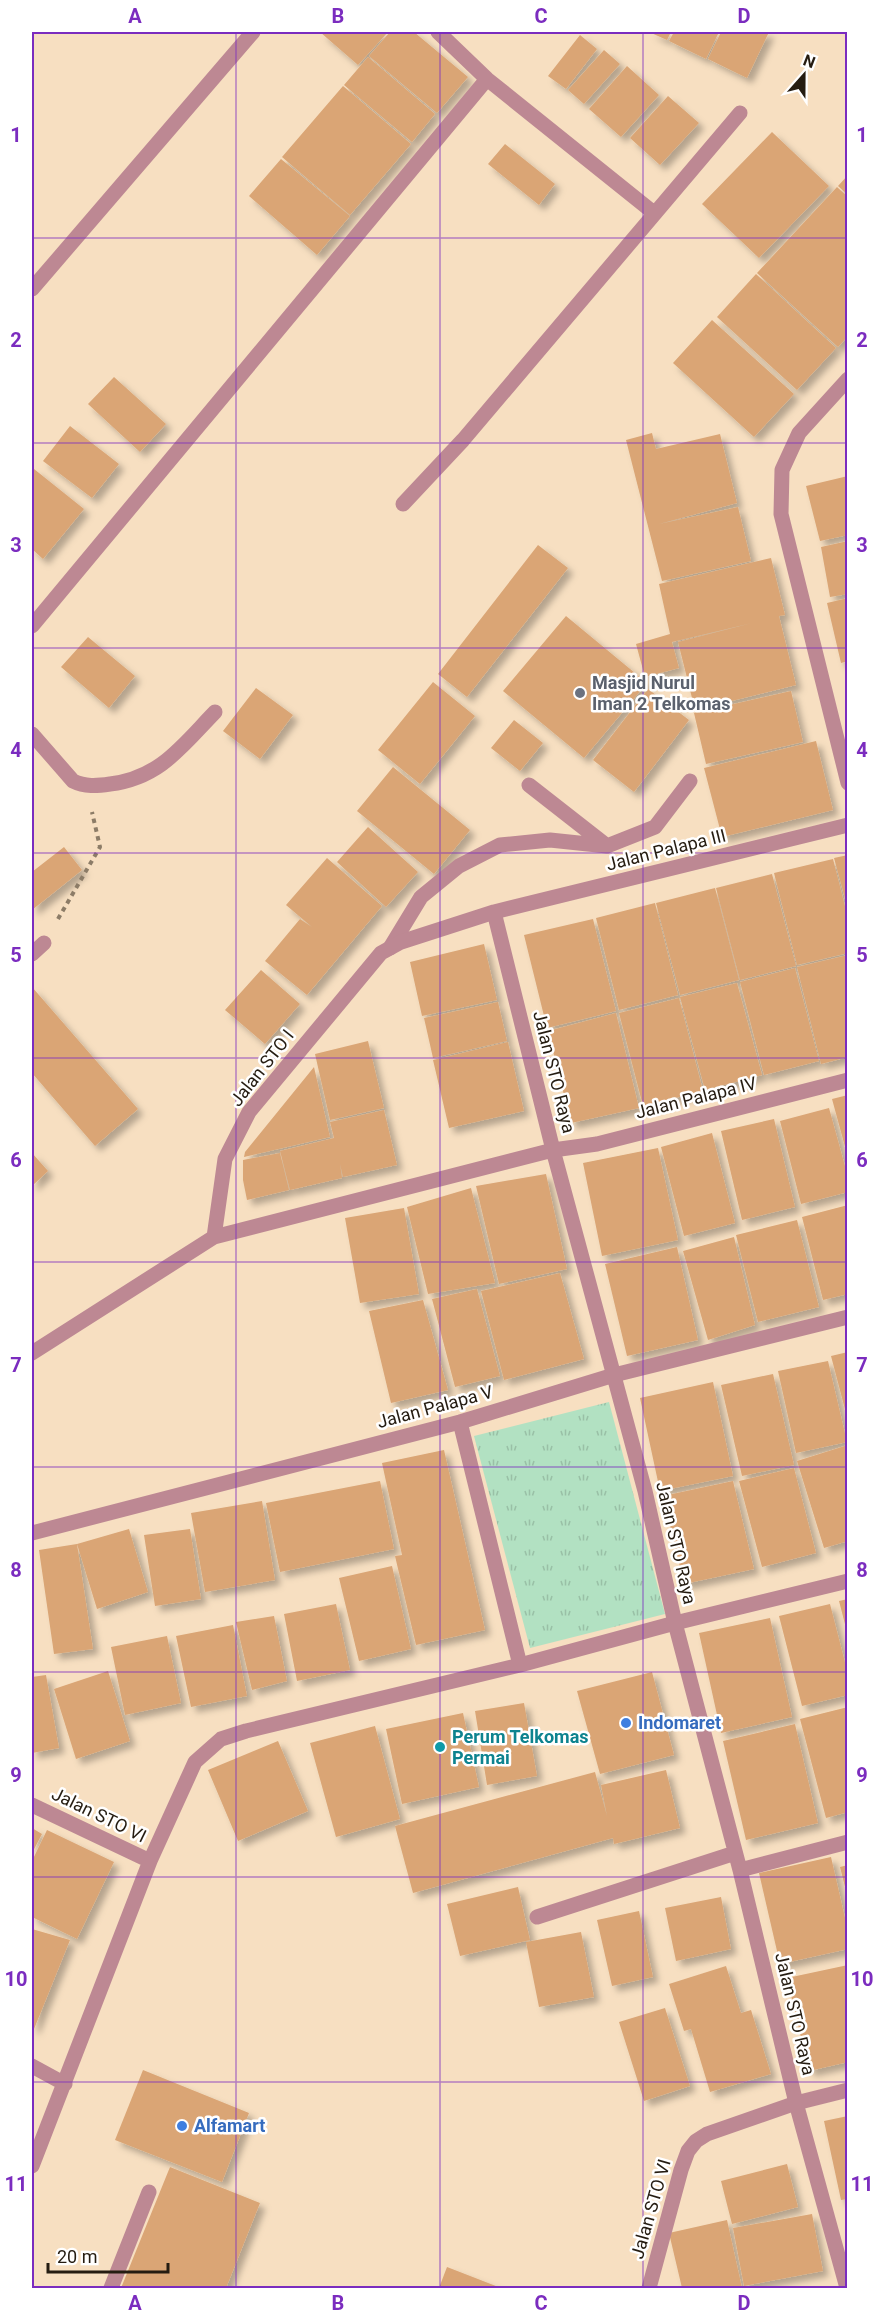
<svg xmlns="http://www.w3.org/2000/svg" width="879" height="2320" font-family="Roboto,sans-serif">
<style>
.grass{fill:url(#grass-tufts)}
.building{fill:#daa575;filter:url(#shadow)}
.lines{fill:none;stroke-linecap:round;stroke-linejoin:round}
.path{stroke:#8c7c67;stroke-width:4;stroke-dasharray:4.5 4.5;stroke-linecap:butt}
.lane{stroke:#bd8893;stroke-width:15}
.street{stroke:#bd8893;stroke-width:15}
.grid{fill:none;stroke:#7b2cbf;stroke-width:1.5;stroke-opacity:0.55}
.worship-dot{fill:#6b7280;stroke:#fff;stroke-width:2}
.shop-dot{fill:#3f7fe0;stroke:#fff;stroke-width:2}
.culture-dot{fill:#0f9aa8;stroke:#fff;stroke-width:2}
.labels{text-anchor:middle;stroke-width:5;stroke-linejoin:round;paint-order:stroke}
.worship-label{font-size:18px;font-weight:bold;fill:#5b616d;stroke:#fff;text-anchor:start}
.street-label{font-size:18px;fill:#251c11;stroke:#fff}
.shop-label{font-size:18px;font-weight:bold;fill:#366cbe;stroke:#fff;text-anchor:start}
.culture-label{font-size:18px;font-weight:bold;fill:#0d838f;stroke:#fff;text-anchor:start}
.neatline{fill:none;stroke:#7b2cbf;stroke-width:2}
.grid-label{font-size:20px;text-anchor:middle;font-weight:bold;fill:#7b2cbf}
</style>
<defs>
<pattern id="grass-tufts" width="24" height="20" patternUnits="userSpaceOnUse" patternTransform="scale(1.5)"><rect width="24" height="20" fill="#b2e1c2"/><path d="M3 7l-1-3M5 7V3M7 7l1-3M15 17l-1-3M17 17v-4M19 17l1-3" fill="none" stroke="#99c0a6"/></pattern>
<filter id="shadow"><feDropShadow dx="5.5" dy="5.5" stdDeviation="3" flood-color="#0004"/></filter>
</defs>
<rect width="100%" height="100%" fill="#f7dfc1"/>
<!-- grass -->
<path class="grass" d="M609,1402l56,212 -135,34 -56,-212z"/>
<!-- building -->
<path class="building" d="M320,32h68l-30,33z
M390,32h24l54,45 -31,36 -68,-57z
M649,32h22l-4,8z
M674,32h45l-13,27 -37,-18z
M721,32h48l-22,46 -39,-19z
M580,35l17,14 -31,40 -18,-13z
M604,50l16,14 -36,40 -16,-14z
M368,57l67,57 -23,28 -68,-57z
M627,66l32,29 -38,42 -32,-28z
M343,86l68,58 -61,71 -68,-58z
M668,96l31,27 -39,42 -30,-27z
M772,132l57,54 -70,72 -57,-54z
M505,144l50,40 -16,21 -51,-41z
M281,159l69,57 -33,39 -68,-59z
M848,175v20l-10,-9z
M837,187l11,10v139l-10,11 -81,-74z
M756,274l80,74 -39,42 -80,-73z
M712,320l82,74 -40,43 -81,-74z
M114,377l52,47 -26,28 -52,-48z
M70,426l49,38 -27,34 -49,-37z
M652,433l4,16 64,-15 17,69 -78,21 79,-17 13,54 -89,20 -36,-141z
M34,469l50,40 -41,50 -11,-10v-77z
M848,476v59l-28,6 -14,-55z
M848,541v53l-18,3 -9,-50z
M538,545l30,23 -101,129 -29,-23z
M771,558l14,57 -6,1 17,69 -101,25 -17,-68 74,-19 -80,19 7,26 -34,9 -9,-33 34,-10 -11,-50z
M848,598v63l-7,2 -14,-60z
M566,616l81,67 -63,75 -81,-67z
M88,637l47,39 -26,32 -48,-41z
M433,682l42,34 -55,68 -42,-34z
M256,688l37,27 -33,44 -37,-28z
M648,689l41,31 -55,72 -41,-32z
M791,691l12,51 -97,22 -12,-51z
M514,720l29,23 -23,28 -29,-23z
M816,741l17,69 -111,27 -18,-69z
M393,767l77,63 -36,44 -77,-63z
M368,827l50,45 -32,35 -49,-45z
M64,847l18,23 -50,40v-38z
M848,855v51h-1l-13,-48z
M327,858l55,48 -75,89 -42,-34 35,-42 12,8 -26,-22z
M833,859l15,59v35l-51,12 -23,-92z
M772,874l24,92 -56,14 -24,-92z
M715,888l24,92 -59,15 -24,-92z
M655,903l23,92 -59,15 -23,-92z
M593,919l23,92 -69,17 -23,-93z
M484,944l13,56 -75,16 -12,-54z
M848,955v102l-27,7 -24,-97z
M795,968l24,93 -55,14 -24,-93z
M261,970l39,34 -35,40 -40,-34z
M737,983l25,92 -57,15 -25,-93z
M32,987l106,122 -43,37 -63,-73z
M679,998l24,93 -60,15 -24,-93z
M498,1002l9,39 -74,17 -9,-40z
M616,1013l23,95 -68,15 -23,-92z
M368,1041l16,67 -54,12 -15,-66z
M508,1042l16,69 -75,17 -16,-68z
M314,1067l16,70 -86,20 1,-5z
M848,1095v59h-1l-15,-55z
M829,1108l19,69v15l-47,12 -21,-83z
M384,1110l13,55 -54,12 -3,-13 2,14 -52,12 -10,-39 54,-13 -4,-16z
M774,1119l21,88 -53,13 -21,-89z
M712,1133l23,90 -51,13 -23,-89z
M658,1148l20,92 -76,16 -19,-93z
M32,1153l16,18 -16,15z
M280,1153l9,37 -42,10 -4,-20v-20z
M546,1174l21,95 -68,15 -23,-98z
M471,1188l24,95 -67,11 -21,-87z
M848,1205v89l-25,6 -21,-83z
M404,1208l15,86 -59,9 -15,-85z
M797,1220l22,87 -61,15 -22,-87z
M734,1237l21,88 -47,15 -25,-89z
M677,1247l21,93 -71,16 -22,-92z
M560,1273l24,86 -80,21 -23,-89z
M477,1289l23,87 -45,11 -23,-88z
M423,1300l25,90 -57,13 -22,-92z
M848,1352v65h-1l-16,-61z
M828,1361l19,81 -51,11 -18,-82z
M773,1374l21,91 -52,11 -21,-91z
M713,1382l20,94 -73,15 -20,-93z
M848,1445v96l-24,7 -27,-87z
M444,1450l41,180 -69,15 -21,-89 7,-1 -20,-92z
M794,1468l22,85 -54,14 -23,-86z
M380,1481l14,68 -114,23 -14,-69z
M733,1481l21,88 -70,15 -21,-88z
M262,1501l13,79 -70,12 -14,-79z
M129,1529l19,63 -51,17 -20,-65z
M190,1529l11,70 -46,7 -11,-71z
M77,1544l16,105 -39,5 -15,-104z
M392,1566l19,83 -52,12 -20,-83z
M848,1599v33h-1l-8,-31z
M336,1604l14,66 -53,11 -13,-67z
M830,1604l18,70v21l-46,11 -23,-90z
M274,1616l13,65 -35,9 -16,-68z
M770,1618l22,99 -71,16 -22,-100z
M233,1625l14,71 -56,11 -15,-71z
M167,1636l14,67 -56,12 -14,-68z
M108,1671l22,70 -54,18 -22,-70z
M652,1672l22,83 -74,19 -23,-83z
M46,1675l13,73 -27,5v-76z
M524,1703l13,73 -50,9 -12,-74z
M848,1707v105l-22,6 -26,-99z
M463,1713l16,74 -77,17 -16,-75z
M795,1724l23,99 -72,17 -23,-99z
M375,1726l25,93 -64,18 -26,-94z
M278,1741l30,70 -70,30 -30,-71z
M666,1770l14,58 -66,16 -1,-6 -200,55 -18,-67 200,-54 12,44 -6,-31z
M32,1828l10,6 -10,19z
M47,1830l67,32 -37,77 -45,-22v-56z
M831,1857l17,74v18l-68,15 -21,-91z
M848,1865v30h-1l-7,-28z
M518,1887l12,53 -70,16 -13,-52z
M721,1897l10,52 -55,12 -11,-53z
M639,1911l14,66 -41,9 -15,-66z
M32,1929l38,11 -36,89 -2,-1z
M581,1932l13,65 -55,10 -13,-65z
M848,1965v97l-39,9 -22,-93z
M726,1966l15,47 10,-3 20,64 -61,18 -19,-63 -7,2 -15,-47z
M665,2008l25,78 -46,15 -25,-79z
M143,2070l106,43 -27,69 -107,-42z
M848,2116v83l-7,1 -17,-79z
M787,2164l11,43 -66,17 -11,-43z
M170,2167l90,36 -34,85h-105z
M812,2214l11,57 -79,15 -11,-58z
M727,2220l15,68h-60l-13,-55z
M447,2267l54,21h-62z"/>
<g class="lines">
<!-- path -->
<path class="path" d="M58,919l42,-72 -8,-35"/>
<!-- lane -->
<path class="lane" d="M529,785l78,61
M390,948l31,-51 38,-31 41,-21 50,-5 57,6 48,-19 35,-46
M111,2288l38,-96"/>
<!-- street -->
<path class="street" d="M438,32l49,47 167,134
M32,289l221,-257
M848,379l-49,54 -17,37 -1,44 67,269
M403,504l60,-64 277,-327
M32,626l455,-547
M32,734l41,47c12,6 24,5 37,3 50,-6 72,-38 105,-72
M494,912l354,-87
M32,954l12,-11
M214,1237l11,-78 24,-47 132,-159 20,-11 93,-30 59,238 92,341 30,132 65,247 56,233 51,185
M32,1353l182,-116 339,-87 44,-6 251,-64
M460,1422l60,243
M32,1533l428,-111 154,-47 234,-58
M32,1805l118,56
M740,1870l108,-28
M537,1917l198,-64
M32,2066l33,18
M32,2166l118,-305 45,-99 26,-23 25,-8 274,-66 155,-42 173,-42
M649,2288l32,-118 7,-19 8,-10 11,-7 89,-31 52,-13"/>
</g>
<!-- grid -->
<path class="grid" d="M236,32v2256M440,32v2256M643,32v2256M32,238h816M32,443h816M32,648h816M32,853h816M32,1058h816M32,1262h816M32,1467h816M32,1672h816M32,1877h816M32,2082h816"/>
<!-- markers -->
<circle class="worship-dot" cx="580" cy="693" r="6"/>
<g class="shop-dot">
<circle cx="626" cy="1723" r="6"/>
<circle cx="182" cy="2126" r="6"/>
</g>
<circle class="culture-dot" cx="440" cy="1747" r="6"/>
<g class="labels">
<!-- worship labels -->
<g class="worship-label">
<text x="592" y="689">Masjid Nurul<tspan x="592" dy="21">Iman 2 Telkomas</tspan></text>
</g>
<!-- street labels -->
<g class="street-label">
<text transform="translate(666 850) rotate(-14)" y="6">Jalan Palapa III</text>
<text transform="translate(262 1068) rotate(-52)" y="6">Jalan STO I</text>
<text transform="translate(554 1072) rotate(76)" y="6">Jalan STO Raya</text>
<text transform="translate(696 1098) rotate(-14)" y="6">Jalan Palapa IV</text>
<text transform="translate(435 1407) rotate(-15)" y="6">Jalan Palapa V</text>
<text transform="translate(676 1543) rotate(77)" y="6">Jalan STO Raya</text>
<text transform="translate(99 1815) rotate(26)" y="6">Jalan STO VI</text>
<text transform="translate(795 2014) rotate(77)" y="6">Jalan STO Raya</text>
<text transform="translate(651 2209) rotate(-74)" y="6">Jalan STO VI</text>
</g>
<!-- shop labels -->
<g class="shop-label">
<text x="638" y="1729">Indomaret</text>
<text x="194" y="2132">Alfamart</text>
</g>
<!-- culture labels -->
<g class="culture-label">
<text x="452" y="1743">Perum Telkomas<tspan x="452" dy="21">Permai</tspan></text>
</g>
</g>
<!-- border -->
<rect width="879" height="2320" fill="none" stroke="#ffffff" stroke-width="66"/>
<!-- north arrow -->
<g transform="translate(804 75) rotate(21)" stroke="#ffffff" stroke-width="4.5" paint-order="stroke">
<path d="M0-4.5L10 22L0 15L-10 22Z" fill="#251c11"/>
<text y="-9" font-size="16" font-weight="bold" text-anchor="middle" fill="#251c11">N</text>
</g>
<!-- scale -->
<path d="M48 2263v9h120v-9" fill="none" stroke="#251c11" stroke-width="3"/>
<text x="57" y="2263" font-size="18" fill="#251c11" stroke="#ffffff" stroke-width="4.5" paint-order="stroke">20 m</text>
<rect x="33" y="33" width="813" height="2254" class="neatline"/>
<g class="grid-label">
<text x="135" y="23">A</text>
<text x="338" y="23">B</text>
<text x="541" y="23">C</text>
<text x="744" y="23">D</text>
<text x="16" y="142">1</text>
<text x="862" y="142">1</text>
<text x="16" y="347">2</text>
<text x="862" y="347">2</text>
<text x="16" y="552">3</text>
<text x="862" y="552">3</text>
<text x="16" y="757">4</text>
<text x="862" y="757">4</text>
<text x="16" y="962">5</text>
<text x="862" y="962">5</text>
<text x="16" y="1167">6</text>
<text x="862" y="1167">6</text>
<text x="16" y="1372">7</text>
<text x="862" y="1372">7</text>
<text x="16" y="1577">8</text>
<text x="862" y="1577">8</text>
<text x="16" y="1782">9</text>
<text x="862" y="1782">9</text>
<text x="16" y="1986">10</text>
<text x="862" y="1986">10</text>
<text x="16" y="2191">11</text>
<text x="862" y="2191">11</text>
<text x="135" y="2310">A</text>
<text x="338" y="2310">B</text>
<text x="541" y="2310">C</text>
<text x="744" y="2310">D</text>
</g>
</svg>
